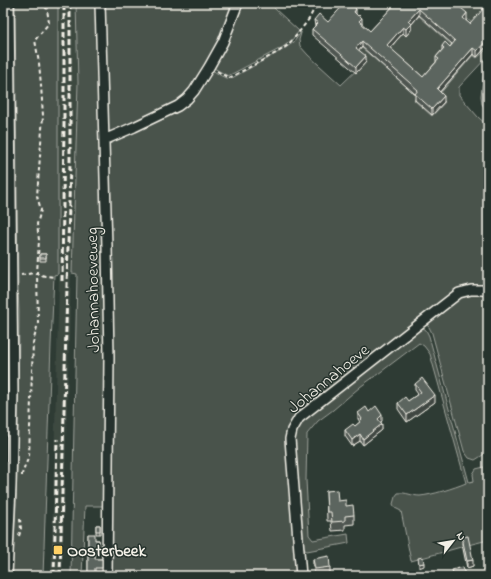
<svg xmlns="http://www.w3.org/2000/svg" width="491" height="579" font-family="'Indie Flower',sans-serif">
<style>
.built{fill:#3c4841}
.green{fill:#48524c;stroke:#9ea29a}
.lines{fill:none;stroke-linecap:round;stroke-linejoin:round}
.minor-casing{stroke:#f4f1e8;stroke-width:12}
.path{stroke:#f4f1e8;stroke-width:2;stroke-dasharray:4 3;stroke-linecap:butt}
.minor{stroke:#26332d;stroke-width:9}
.rail{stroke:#f4f1e8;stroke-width:3;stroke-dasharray:6 3;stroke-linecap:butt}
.wall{fill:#4f5751;stroke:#f4f1e8;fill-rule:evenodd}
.shaded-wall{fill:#404742;stroke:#f4f1e8}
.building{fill:#5c655e;stroke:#f4f1e8;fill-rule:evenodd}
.poi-dot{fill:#ffd166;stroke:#26332d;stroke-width:1.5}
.labels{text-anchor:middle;stroke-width:3;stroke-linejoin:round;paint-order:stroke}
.street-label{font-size:17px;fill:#f4f1e8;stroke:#26332d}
.poi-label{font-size:17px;font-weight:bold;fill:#f4f1e8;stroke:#26332d;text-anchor:start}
</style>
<rect width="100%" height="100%" fill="#2e3b34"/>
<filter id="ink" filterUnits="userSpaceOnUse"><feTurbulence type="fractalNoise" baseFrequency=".025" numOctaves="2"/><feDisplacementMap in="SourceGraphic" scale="8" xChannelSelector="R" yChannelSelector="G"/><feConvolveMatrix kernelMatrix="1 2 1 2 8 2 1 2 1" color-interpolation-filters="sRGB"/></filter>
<g filter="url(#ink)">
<!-- built -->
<path class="built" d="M58,3h18l2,80 -6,190 -1,4 -9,299h-11l8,-298v-4h-1z"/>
<!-- green -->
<path class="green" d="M3,3l2,104 -2,2z
M15,3h43v271l-4,1 -3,69 -8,232h-31l4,-71 2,-78 1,-115 -1,-25z
M76,3h22l7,244v259h-20l-3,70h-11l6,-302 -5,-1 6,-190z
M102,3h134l-27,60 -27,37 -72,33 -4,-2z
M241,3h30l4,6 24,22 -7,9 -9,7 -55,29 -16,-9z
M449,3h39v14l-14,8z
M419,16l35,31 -10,7 -21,29 -36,-32 16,-18 3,3 5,-6 -3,-2z
M301,32v1l-2,7 1,6 8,9 33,30 26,-25 -9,-8 4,-4 55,48 -3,4 18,16 13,-14 -7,-6 35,-41 4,3 7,-6 4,-6v10l-29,31v8l19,22 10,9v161l-18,1 -181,140 9,148h-188l-4,-428 3,-4 4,-4 66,-32 32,-39c6,4 14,11 21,9l52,-29 10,-7z
M488,67v46l-6,-9 -1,-8 3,-26z
M466,294h22v67l-2,1 2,6v78l-5,9 -8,5 -6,-2 -5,-7 -32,-118 -3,-6 -5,-4 32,-24z
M422,327l4,3 3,6 40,146 5,-1 -1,-7 3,-5 8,-2 4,2v71l-20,5 -57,16 -10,-50 -6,-3 -2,-4 2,-7 3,-4c8,-1 14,3 22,3 12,-1 34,-8 46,-13l-36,-129 -6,-8 -5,-3 -37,28 -22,16 -27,23 -15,11 -11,13 -1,46 3,55 4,5 35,-6 1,9 -42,8 -4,-2 -10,-109 8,-20z"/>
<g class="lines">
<defs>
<path id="minor" d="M100,3l7,244 2,110 -2,219
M104,140l30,-13 44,-21 9,-7 7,-8 15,-24 14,-25 15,-39
M7,576l4,-91 2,-92 -4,-390
M301,576l-11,-137 2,-9 7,-12 160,-125 12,-3h17"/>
</defs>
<!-- minor casing -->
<use href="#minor" class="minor-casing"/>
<!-- path -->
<path class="path" d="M217,71l12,7 49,-26 10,-7 8,-9 13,-17 5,-10 8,-6
M21,275l13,-2 11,3 10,1
M22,476v-2l7,-18 4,-113 5,-20 -1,-50 2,-33 -2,-16 4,-14 -4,-14 6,-80 -2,-31 -2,-22 -4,-23 14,-17 -2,-14 -5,-6
M19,536l2,-7 -1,-10"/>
<!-- minor -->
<use href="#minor" class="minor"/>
<!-- rail -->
<path class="rail" d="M62,281l2,-157v-121
M54,576l3,-137
M60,576l10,-414v-159"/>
</g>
<!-- wall -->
<path class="wall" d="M294,3h12l-5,6z
M396,3l71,17 -1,1 4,3 18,-13v34l-11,12 -4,-3 -33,38 4,10 -12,13 -17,-15v-6l-53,-47 -3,3 7,12 -10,11 -44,-38v-6l3,-3 -1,-6 14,2 28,-8 6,10 8,7zM419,15l33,29 -2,3 -8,-1v4l-6,7v5l-13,15 -33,-29 13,-15 3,3 5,-6v-5z
M40,254h6v7h-6z
M415,384l20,18 -28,20 -9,-13v-6l10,-2 10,-7 -3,-4z
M369,412l13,9 -1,1 1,8 -19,15 -3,-4 -8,5 -7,-10v-6l10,-4 5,-4 -2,-3v-6z
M326,491l12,10 8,5 8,9v9l-9,1v5l-13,1 -1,-10h-4z
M96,525h4v9h-4z
M88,534l7,6h4v13h-4v6h7v15h-7v2h-7z
M462,537l11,29 -6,2 -5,-24z
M313,559l17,8v6l-15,3 -2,-11z"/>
<!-- shaded-wall -->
<path class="shaded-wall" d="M301,3h5l-5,6z
M356,9v6l-2,-3z
M419,9v6l-8,10v5l-5,6v-7l2,-8z
M467,13v7l-4,4v-6z
M362,18v6l-3,-3z
M403,27v6l-16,18v-6z
M488,39v6l-11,12v-6z
M362,41v6l-6,7v-6z
M473,48v6l-36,41v-6z
M366,56v6l-10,11v-6z
M444,96v6l-12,13v-6z
M435,395v7l-28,20v-7z
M382,415v6l-4,4v-6z
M382,424v6l-19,15v-6z
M360,434v7l-8,5v-6z
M473,560v6l-6,2v-7z
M424,563v3l-5,2v-4z"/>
<!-- building -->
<path class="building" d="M345,3h5l6,6 -2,3 4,4 1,-1 3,3 -3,3 11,10 26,-28h59l12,10 -4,5 7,6 14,-16 4,3v28l-11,12 -4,-3 -36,41 7,7 -12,13 -17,-15 3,-4 -56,-49 -6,7 10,8 -10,11 -44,-38 6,-6 -4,-3 5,-6 9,8zM419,9l36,32 -5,6 -5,-5 -3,4 2,2 -8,9 3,2 -16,18 -36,-32 16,-18 3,2 5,-5 -3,-3z
M40,254h6v4h-6z
M422,378l13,17 -28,20 -9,-12 7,-6 3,4 13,-9 -6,-8z
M376,406l6,9 -4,4 4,5 -19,15 -3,-5 -8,6 -7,-10 8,-6 2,2 6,-5h-1l2,-2 -4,-6 8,-6 3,5z
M337,490l1,11 8,-1v6l7,-1 1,10 -9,1v5l-13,1 -1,-10h-4l-1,-21z
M96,525h4v6h-4z
M88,534h7v6h4v7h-4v12h7v9h-7v5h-7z
M468,536l5,24 -6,1 -5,-24z
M329,556l1,11 -15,2 -2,-10z
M423,557l1,6 -5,1 -1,-6z
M463,567l2,9h-12h1l-2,-6z"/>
</g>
<!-- markers -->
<rect class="poi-dot" x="53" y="545" width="10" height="10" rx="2"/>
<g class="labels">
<!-- street labels -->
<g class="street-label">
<text transform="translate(92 290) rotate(-91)" y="6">Johannahoeveweg</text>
<text transform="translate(328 378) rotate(-39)" y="6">Johannahoeve</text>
</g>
<!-- poi labels -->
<g class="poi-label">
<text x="67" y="556">Oosterbeek</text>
</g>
</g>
<!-- margin -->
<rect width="491" height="579" fill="none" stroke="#26332d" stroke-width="16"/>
<rect x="8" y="8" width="475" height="563" fill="none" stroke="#f4f1e8" stroke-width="1.5" filter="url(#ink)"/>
<!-- north arrow -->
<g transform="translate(453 541) rotate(59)" stroke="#26332d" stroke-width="3" paint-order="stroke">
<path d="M0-3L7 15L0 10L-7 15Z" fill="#f4f1e8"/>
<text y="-6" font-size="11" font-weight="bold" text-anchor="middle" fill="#f4f1e8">N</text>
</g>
</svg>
